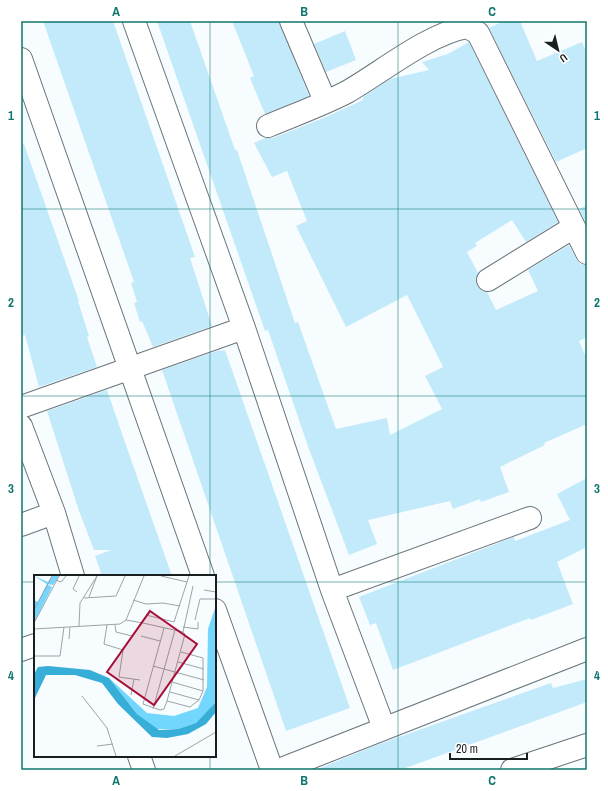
<svg xmlns="http://www.w3.org/2000/svg" width="608" height="791" font-family="'Archivo Narrow',sans-serif">
<style>
.building{fill:#c2eafb}
.lines{fill:none;stroke-linecap:round;stroke-linejoin:round}
.minor-casing{stroke:#69757b;stroke-width:24}
.minor{stroke:#fff;stroke-width:22}
.grid{fill:none;stroke:#0f766e;stroke-width:1;stroke-opacity:0.55}
.inset-road{fill:none;stroke:#9ea3a6;stroke-width:1}
.view{fill:#a70e37;fill-opacity:0.15;stroke:#a70e37;stroke-width:2}
.inset-edge{fill:none;stroke:#191e20;stroke-width:2}
.neatline{fill:none;stroke:#0f766e;stroke-width:1.5}
.grid-label{font-size:13px;text-anchor:middle;font-weight:bold;fill:#0f766e}
</style>
<rect width="100%" height="100%" fill="#f7fcff"/>
<!-- building -->
<path class="building" d="M43,21h70l82,236 -5,1 22,68 -59,21 -11,-26 -2,1 -6,-19 3,-1 -6,-19 3,-1z
M157,21h33l45,129h2l58,173 3,-1 38,107 51,-11 3,17 52,-26 -17,-33 18,-9 -36,-72 -61,32 -50,-101 11,-5 -20,-50 -15,6 -18,-34 11,-5h8l53,-21 37,-17v-3l27,-18 39,-9 -7,-8 26,-8 21,-12 89,180 -32,20 -14,-22 -37,23 2,3 -10,6 11,21 -2,7 1,6 5,5 5,1 9,18 42,-19 -10,-21 41,-25 7,14 4,5 7,1v72l-8,4 8,18v65l-43,19 1,2 -45,22 9,25 -28,10 -1,-3 -27,10 -3,-8 -82,19 9,24 -28,11 -40,-106 -41,-119 -3,1z
M232,21h47l30,75 -44,18 -15,-36 4,-2z
M504,21h16l17,40 45,-19 5,11v95l-31,14 -67,-134z
M345,31l11,29 -30,12 -12,-28z
M24,144l55,157h-1l11,35 -2,1 10,30 -58,20 -14,-52 -4,1v-191z
M587,205v20l-8,-16z
M220,350l1,1 4,-1 125,358 -64,23 -124,-361z
M107,390l20,58 45,128h-70l-7,-20 16,-6h-17l-15,-39 -32,-100z
M587,478v75l-2,-5 -28,14 16,42 -42,16 -1,-2 -137,52 -17,-47 -6,2 -11,-28 155,-60 1,4 55,-21 -13,-26z
M587,679v23l-187,68h-84l58,-24 177,-63 2,5z"/>
<g class="lines">
<defs>
<path id="minor" d="M134,21l110,307 88,262 52,138
M291,21l34,80
M21,59l182,517
M268,126c26,-11 54,-21 79,-34 35,-20 81,-58 120,-65l11,6 109,220
M488,280l86,-53
M21,407l223,-79
M21,426l33,87 19,63
M21,525l33,-12
M332,590l198,-72
M215,610l57,160
M21,650l14,-5
M139,756l5,14
M279,770l308,-121
M512,770l75,-25"/>
</defs>
<!-- minor casing -->
<use href="#minor" class="minor-casing"/>
<!-- minor -->
<use href="#minor" class="minor"/>
</g>
<!-- grid -->
<path class="grid" d="M210,21v555M398,21v749M21,209h566M21,396h566M21,582h14M215,582h372M210,756v14"/>
<!-- overview -->
<g transform="translate(34 575)">
<rect width="182" height="182" fill="#f7fcff"/>
<path d="M0,1l14,6 4,-6h7l-6,9 -6,-1 5,3 -18,36v-23l4,2 9,-18zM182,30v98l-20,20 -18,6h-22l-19,-15 -28,-36 38,35 27,3 24,-8 9,-21 1,-58z" fill="#72d6fd"/>
<path d="M14,91l42,4 19,8 28,36 22,16 19,-1 18,-6 20,-21v10l-10,12 -18,10 -21,4 -15,-1 -34,-33 -16,-21 -27,-8h-29l-12,25v-26l4,-7z" fill="#36aed8"/>
<path class="inset-road" d="M127,1l26,6M22,5l5,2 5,-6M170,15l12,2M43,17l-4,-3 6,-13M55,22l8,-21M50,23l32,-2 9,-20M99,25l13,4 17,-1 17,3M0,35l18,-34M112,40l28,7 15,-46M92,45l17,3 40,9 2,2 -18,67 -3,8 -4,1 -17,-6 21,-76M161,45l5,-21h16M0,48l25,-47M73,50l-3,19 19,6 -4,27 21,3M81,50l1,7 16,4M45,51l1,-23 17,-27M149,52l15,2v-7M0,54l86,-5 6,-4 18,-44M149,57l10,-46M107,61l19,5M35,64l1,-12M0,81h26l4,-29M144,87l26,7M119,91l51,14M138,107l31,9M136,117l29,8M97,120l3,-16M48,121l25,32 9,28M133,126l23,6 9,-7 4,-9v-33l-22,-6M119,134l22,-79M63,171l16,-2M141,181l41,-24"/>
<path class="view" d="M116,36l47,33 -43,61 -47,-33z"/>
<rect width="182" height="182" class="inset-edge"/>
</g>
<!-- border -->
<rect width="608" height="791" fill="none" stroke="#ffffff" stroke-width="44"/>
<!-- north arrow -->
<g transform="translate(558 50) rotate(145)" stroke="#ffffff" stroke-width="3" paint-order="stroke">
<path d="M0-3L7 15L0 10L-7 15Z" fill="#191e20"/>
<text y="-6" font-size="11" font-weight="bold" text-anchor="middle" fill="#191e20">U</text>
</g>
<!-- scale -->
<path d="M450 753v6h77v-6" fill="none" stroke="#191e20" stroke-width="2"/>
<text x="456" y="753" font-size="12" fill="#191e20" stroke="#ffffff" stroke-width="3" paint-order="stroke">20 m</text>
<rect x="22" y="22" width="564" height="747" class="neatline"/>
<g class="grid-label">
<text x="116" y="16">A</text>
<text x="304" y="16">B</text>
<text x="492" y="16">C</text>
<text x="11" y="120">1</text>
<text x="597" y="120">1</text>
<text x="11" y="307">2</text>
<text x="597" y="307">2</text>
<text x="11" y="493">3</text>
<text x="597" y="493">3</text>
<text x="11" y="680">4</text>
<text x="597" y="680">4</text>
<text x="116" y="785">A</text>
<text x="304" y="785">B</text>
<text x="492" y="785">C</text>
</g>
</svg>
